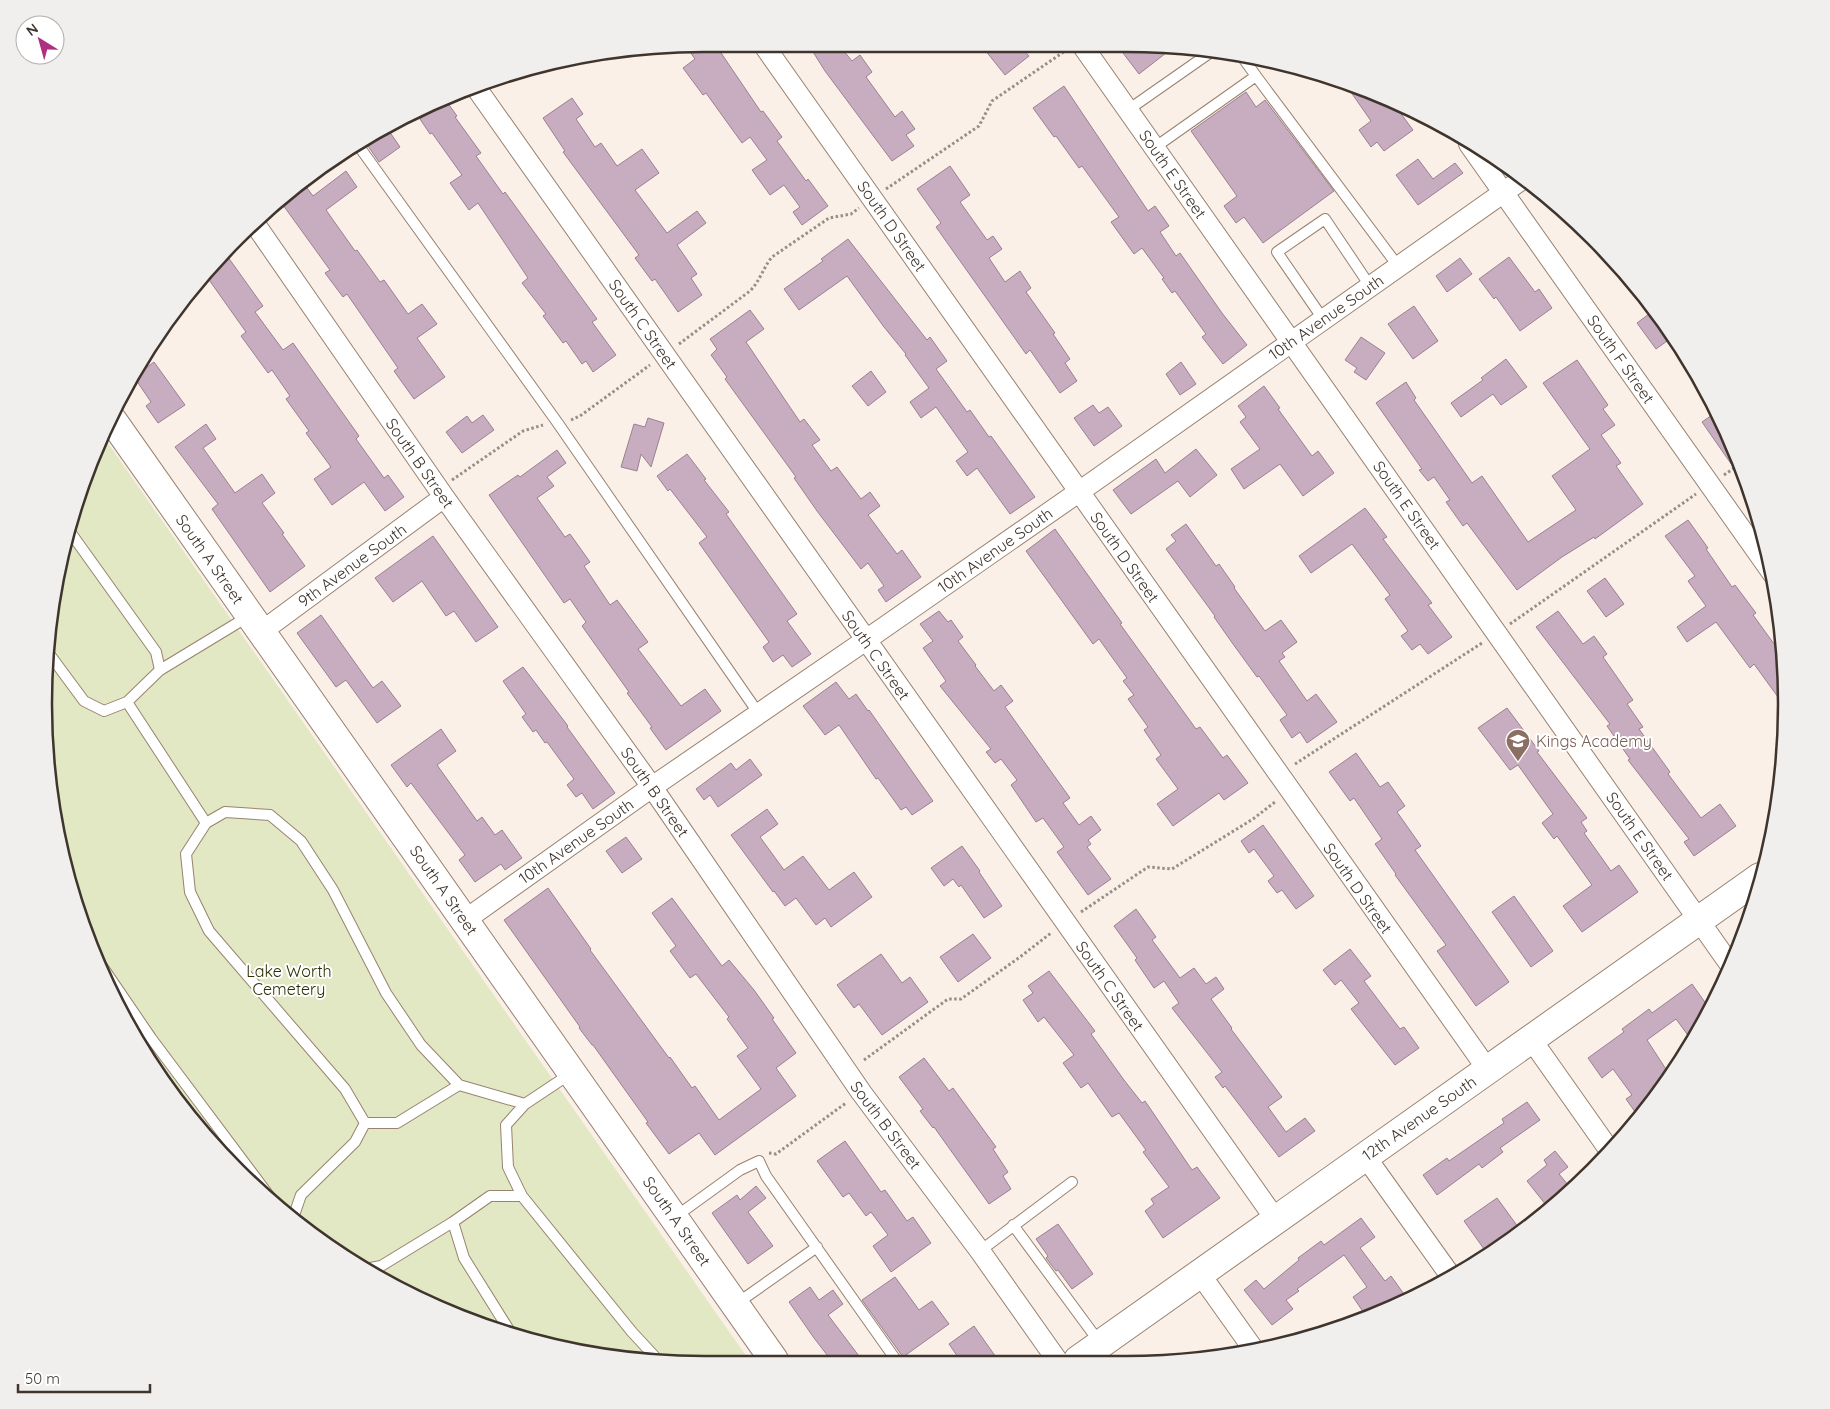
<svg xmlns="http://www.w3.org/2000/svg" width="1830" height="1409" font-family="Quicksand,sans-serif">
<style>
.green{fill:#e2e8c3}
.building{fill:#c8adc0;stroke:#9a8093}
.lines{fill:none;stroke-linecap:round;stroke-linejoin:round}
.lane-casing{stroke:#99826f;stroke-width:12}
.street-casing{stroke:#99826f;stroke-width:22}
.secondary-casing{stroke:#99826f;stroke-width:30}
.path{stroke:#998e86;stroke-width:3;stroke-dasharray:2.5 2.5;stroke-linecap:butt}
.lane{stroke:#fff;stroke-width:10}
.street{stroke:#fff;stroke-width:20}
.secondary{stroke:#fff;stroke-width:28}
.labels{text-anchor:middle;stroke-width:4;stroke-linejoin:round;paint-order:stroke}
.street-label{font-size:16px;fill:#3f352d;stroke:#fff}
.education-label{font-size:16px;fill:#785e54;stroke:#fff;text-anchor:start}
.park-label{font-size:16px;fill:#2b2f01;stroke:#fff}
.rim{fill:none;stroke:#3f352d;stroke-width:2.5}
</style>
<rect width="100%" height="100%" fill="#fbf0e8"/>
<!-- green -->
<path class="green" d="M105,439l644,921h-131l-166,-45 -114,-61 -101,-82 -82,-101 -61,-113 -28,-82 -22,-171 22,-171z"/>
<!-- building -->
<path class="building" d="M704,44h11l46,68 2,-1 19,26 -5,4 29,40 2,-2 20,27 -26,19 -9,-13 7,-5 -16,-22 -14,10 -18,-25 15,-10 -17,-23 -8,6 -36,-50 -3,2 -20,-27 12,-9 -9,-13z
M808,44h30l14,17 8,-6 12,17 -6,5 29,40 7,-6 13,18 -9,6 8,11 -22,15 -67,-90z
M981,45h38l10,11 -24,19z
M1134,45h34l7,1 -36,28 -16,-21z
M1346,85l47,18 20,27 -29,21 -7,-9 -6,5 -12,-17 12,-9z
M1064,86l84,125 7,-5 14,20 -9,6 16,24 4,-3 42,60 25,32 -24,19 -21,-27 4,-3 -31,-43 -3,2 -10,-14 2,-1 -22,-30 -8,6 -23,-32 8,-5 -37,-51 -3,2 -23,-32 -2,1 -21,-29z
M1246,92l10,15 9,-7 69,91 -71,52 -19,-26 -8,6 -12,-17 13,-10 -46,-65z
M572,98l11,16 -7,5 19,28 6,-4 16,23 25,-17 17,24 -24,17 32,43 30,-22 9,12 -29,22 20,29 -6,4 11,17 -24,17 -23,-33 -3,2 -17,-23 4,-3 -76,-103 2,-1 -22,-33z
M447,102l10,14 -2,1 26,36 -5,3 27,38 2,-2 92,127 -5,3 24,33 -23,17 -7,-11 -4,3 -16,-23 -3,2 -20,-27 3,-2 -24,-31 6,-5 -50,-75 -9,7 -19,-27 12,-8 -30,-42 -2,1 -10,-15 18,-13z
M389,131l11,16 -21,15 -11,-16z
M1418,159l15,20 22,-16 8,10 -45,32 -22,-30z
M950,166l20,29 -10,7 27,38 6,-4 9,13 -13,9 16,24 15,-11 11,17 -5,4 29,41 -2,1 17,25 -5,4 12,18 -17,12 -30,-43 -4,4 -90,-127 5,-4 -24,-34z
M346,171l11,16 -31,23 29,41 2,-1 23,32 4,-2 24,34 14,-10 15,20 -20,14 28,39 -31,22 -20,-28 4,-3 -51,-74 -4,3 -18,-24 5,-3 -47,-65 24,-17 6,8z
M848,239l79,101 3,-3 17,24 -11,8 31,43 3,-2 19,27 2,-1 44,61 -25,17 -33,-46 -10,8 -11,-15 12,-9 -32,-45 -15,11 -11,-16 19,-14 -24,-33 1,-1 -22,-27 -37,-51 -48,34 -15,-21 39,-28 -2,-2z
M225,253l38,53 -8,6 28,38 10,-7 66,93 -3,3 28,39 4,-3 16,22 -19,14 -21,-29 -32,23 -18,-26 17,-12 -25,-34 3,-2 -23,-32 4,-3 -18,-26 -4,3 -27,-37 5,-4 -39,-55z
M1509,257l26,35 4,-3 13,19 -32,23 -24,-34 -2,2 -15,-20z
M1460,258l12,16 -25,18 -11,-16z
M1414,306l24,35 -25,18 -25,-35z
M750,310l14,19 -18,13 54,80 4,-3 16,21 -8,5 19,26 6,-4 24,32 9,-7 10,14 -12,9 29,39 5,-4 19,27 -35,25 -8,-12 6,-4 -16,-23 -7,6 -44,-58 -23,-33 2,-1 -71,-98 2,-2 -16,-22 6,-6 -7,-10z
M1653,311l21,25 -18,13 -19,-26z
M1361,337l24,16 -19,27 -12,-8 3,-4 -12,-8z
M1506,359l21,28 -26,18 -8,-11 -32,23 -10,-14 32,-23 -2,-2z
M1577,360l31,45 -5,4 12,16 -14,10 20,28 -5,3 27,38 -48,35 -1,-2 -32,20 -45,33 -50,-67 -4,3 -17,-24 4,-2 -16,-23 -6,4 -9,-11 3,-1 -46,-66 30,-21 10,16 -2,2 58,83 10,-7 46,66 48,-32 -24,-34 38,-27 -47,-66z
M154,362l31,43 -27,18 -12,-17 5,-4 -17,-25z
M1181,362l15,22 -16,11 -14,-21z
M871,371l15,21 -18,14 -16,-20z
M1264,386l16,22 -2,1 34,47 6,-5 16,22 -31,23 -23,-32 -36,25 -13,-20 29,-20 -20,-27 6,-5 -8,-11z
M1093,405l6,8 9,-6 14,19 -28,20 -20,-28z
M1715,413l21,39 4,12 -6,4 -32,-46z
M483,415l11,15 -32,23 -16,-21 21,-16 5,7z
M648,418l16,5 -13,44 -10,-13 -4,17 -16,-4 13,-43 11,3z
M206,424l10,15 -13,9 32,45 27,-19 13,19 -13,10 22,30 -2,1 23,32 -35,26 -58,-83 6,-5 -43,-57z
M1196,449l21,26 -27,22 -12,-16 -47,33 -18,-24 43,-31 9,14z
M557,450l9,13 -19,14 7,9 -17,12 28,39 5,-3 20,28 -6,4 26,39 7,-5 31,42 -10,7 43,57 24,-17 16,22 -55,39 -16,-22 2,-1 -25,-34 2,-1 -47,-66 4,-4 -16,-23 -6,4 -75,-108 29,-20 2,2z
M687,454l19,25 -2,1 25,32 -3,2 71,100 -10,7 24,33 -19,13 -9,-12 -10,7 -10,-15 6,-5 -70,-99 8,-6 -37,-48 -2,2 -11,-15z
M1365,508l22,29 -4,2 49,64 -4,2 24,32 -24,17 -8,-10 -8,6 -11,-14 7,-5 -23,-32 5,-4 -38,-51 -41,29 -12,-17z
M1688,520l20,28 -2,1 26,38 3,-2 21,28 -3,2 24,33 -2,1 7,9 4,50 -32,-44 -4,4 -34,-46 -29,20 -10,-15 29,-21 -18,-25 7,-5 -30,-40z
M1186,524l30,42 3,-2 16,23 -1,1 31,43 16,-11 16,22 -15,11 3,4 -6,4 28,40 9,-7 21,28 -30,21 -7,-11 -8,6 -12,-18 7,-5 -28,-39 -2,1 -24,-33 -19,-27 1,-1 -49,-67 10,-8 -5,-6z
M1055,529l67,94 -2,1 76,105 4,-2 23,31 4,-3 21,28 -24,17 -5,-7 -46,33 -16,-22 21,-15 -22,-30 5,-4 -17,-25 4,-3 -20,-28 6,-4 -11,-14 4,-3 -28,-39 -6,5 -67,-93z
M433,536l65,91 -22,15 -22,-31 -8,5 -24,-35 -29,21 -18,-24z
M1605,578l19,26 -18,13 -19,-26z
M939,611l9,11 3,-2 12,17 -5,4 18,24 -1,1 19,25 7,-6 12,16 -8,6 65,91 -7,5 16,22 12,-9 10,14 -13,10 3,4 -4,3 24,32 -23,16 -31,-43 7,-5 -21,-29 -7,4 -25,-37 6,-5 -16,-21 -6,4 -9,-11 5,-3 -51,-63 6,-5 -23,-33 10,-7 -13,-17z
M1558,611l25,33 11,-8 13,18 -4,3 30,43 -6,4 16,23 -4,2 31,43 -2,2 33,44 19,-14 16,22 -42,30 -10,-14 5,-3 -61,-79 2,-1 -23,-33 3,-2 -74,-97z
M321,615l52,73 9,-7 19,25 -24,17 -31,-43 -10,7 -39,-54z
M523,667l45,59 -1,1 48,66 -22,16 -11,-16 -6,4 -9,-12 7,-6 -27,-37 -2,1 -9,-13 -3,2 -11,-15 4,-3 -23,-33z
M836,682l13,17 7,-5 12,17 1,-1 64,91 -21,14 -6,-8 -5,3 -23,-32 -2,1 -37,-54 -14,10 -22,-29z
M1507,708l32,43 -2,1 50,66 -6,4 6,9 -3,2 27,38 8,-6 19,27 -56,40 -19,-26 29,-21 -35,-49 -3,3 -12,-16 11,-9 -35,-49 -8,5 -32,-42z
M441,729l15,22 -19,14 40,56 5,-4 13,18 7,-5 20,28 -17,12 -4,-6 -26,18 -16,-22 6,-5 -54,-72 -4,4 -16,-22z
M1356,753l24,34 8,-5 17,24 -8,6 24,34 -6,4 94,132 -33,24 -39,-55 9,-6 -51,-70 1,-1 -21,-30 7,-5 -28,-41 -4,3 -21,-29z
M750,759l12,16 -44,32 -8,-12 -6,5 -8,-11 35,-26 5,7z
M767,809l11,15 -18,13 24,33 19,-14 26,34 25,-18 18,25 -41,30 -6,-9 -9,7 -20,-27 -11,8 -11,-15 -1,1 -42,-57z
M1263,825l51,71 -18,13 -14,-19 -5,3 -9,-12 6,-5 -20,-27 -5,4 -8,-12z
M626,837l16,22 -20,14 -16,-22z
M962,846l18,25 -1,1 23,34 -18,12 -23,-33 -2,2 -6,-8 -9,7 -13,-18z
M548,888l43,61 -1,1 79,108 1,-1 22,31 3,-2 24,34 42,-31 -24,-33 11,-8 -21,-29 2,-2 -33,-43 -6,4 -20,-27 6,-5 -24,-33 20,-15 50,68 7,-6 25,30 20,28 -2,1 24,34 -20,15 20,28 -81,59 -16,-22 -30,21 -23,-31 2,-1 -55,-77h-1l-13,-17 1,-1 -76,-107z
M1514,896l39,55 -22,16 -39,-55z
M1136,909l20,28 -4,3 28,38 14,-10 12,16 10,-7 8,12 -13,10 21,29 -1,1 51,68 -14,10 18,25 19,-14 10,13 -36,26 -54,-71 -2,2 -8,-11 7,-5 -50,-64 7,-5 -15,-22 -10,7 -19,-28 2,-2 -23,-32z
M973,934l18,24 -33,24 -18,-25z
M1350,949l21,27 -7,5 36,48 4,-2 15,21 -24,17 -44,-56 8,-6 -18,-23 -6,5 -12,-15z
M881,954l21,29 8,-6 18,25 -46,33 -23,-31 -5,4 -17,-23z
M1049,971l46,60 -4,3 33,46 18,23 3,-2 47,69 5,-3 23,31 -57,40 -18,-27 9,-7 -3,-5 18,-12 -26,-35 3,-2 -27,-37 -7,4 -24,-34 -7,5 -18,-25 11,-8 -30,-38 -6,5 -15,-22 10,-7 -5,-7z
M1692,984l17,24 -9,17 -13,9 -11,-15 -29,21 24,37 -33,39 -12,-17 6,-4 -19,-26 -11,9 -14,-20 36,-26 -2,-3 27,-20 3,4z
M924,1058l25,33 4,-3 43,59 -3,2 15,23 -5,4 8,13 -22,15 -55,-77 -1,1 -13,-17 3,-2 -24,-32z
M1527,1102l13,18 -40,28 3,4 -21,16 -3,-4 -42,31 -14,-20 24,-17 2,3 55,-38 -2,-4z
M845,1141l36,51 4,-2 22,31 6,-4 18,26 -40,29 -18,-26 15,-11 -17,-23 -5,4 -17,-23 -6,4 -26,-36z
M1555,1151l13,16 -9,7 10,12 -23,19 -19,-24 20,-16 -3,-5z
M756,1186l10,12 -18,14 25,34 -25,18 -36,-51 25,-18 3,5z
M1497,1198l24,33 -32,25 -25,-35z
M1361,1218l14,19 -15,11 25,33 6,-5 15,21 -40,19 -13,-19 14,-10 -23,-32 -47,34 2,2 -13,9 7,9 -21,16 -28,-35 12,-10 8,9 35,-29 -1,-2 23,-17 3,4z
M1058,1224l35,50 -21,15 -14,-19 -2,1 -10,-13 2,-2 -12,-17z
M895,1277l24,33 13,-9 17,23 -46,33 -41,-57z
M810,1287l9,13 14,-10 10,14 -15,11 34,45h-31l-17,-22 -25,-36z
M974,1326l24,34h-38l-11,-16z"/>
<g class="lines">
<defs>
<path id="lane" d="M1256,76l142,190
M1128,110l83,-58
M358,145l199,277 202,292
M1154,148l102,-72 -13,-18
M1323,319l-46,-67 48,-33 45,67
M68,529l88,123 4,18 -33,32
M50,655l34,46 20,10 23,-9 79,121
M160,670l89,-54
M93,953l58,85 122,163
M365,1123h32l62,-38
M522,1196l-14,-29 -2,-42 19,-21 45,-30
M675,1217l65,-47 19,-9 7,15 130,184
M293,1218l8,-23 54,-53 10,-19 -20,-34 -136,-158 -19,-39 -4,-38 20,-31 19,-11 45,3 31,26 32,49 53,103 35,52 38,40 66,19
M1013,1225l87,118
M980,1251l92,-69
M365,1269l16,-3 72,-44
M736,1304l81,-57
M509,1330l-45,-72 -11,-36 37,-26h32l110,136 26,28"/>
<path id="street" d="M763,44l725,1026
M1082,45l649,921
M477,89l799,1131
M1469,144l304,430
M255,224l189,273 208,290 209,305 119,159 77,109
M261,632l183,-135
M465,920l187,-133 214,-147 227,-158 431,-304
M1531,1039l79,112
M1365,1156l85,119
M1200,1274l54,76"/>
<path id="secondary" d="M113,421l661,939
M1078,1360l682,-483"/>
</defs>
<!-- lane casing -->
<use href="#lane" class="lane-casing"/>
<!-- street casing -->
<use href="#street" class="street-casing"/>
<!-- secondary casing -->
<use href="#secondary" class="secondary-casing"/>
<!-- path -->
<path class="path" d="M886,189l93,-63 13,-25 73,-50
M679,344l71,-53c10,-10 13,-23 22,-34l57,-39 22,-4 8,-6
M571,420l9,-4 70,-51
M1724,475l16,-11
M452,480l71,-49 20,-6
M1510,624l186,-130
M1295,764l187,-121
M1081,912l67,-45 24,2 81,-50 22,-17
M864,1060l84,-61h13l59,-42 31,-24
M769,1153l7,1 70,-51"/>
<!-- lane -->
<use href="#lane" class="lane"/>
<!-- street -->
<use href="#street" class="street"/>
<!-- secondary -->
<use href="#secondary" class="secondary"/>
</g>
<!-- icons -->
<defs>
<symbol id="school-pin" viewBox="-11 -11 22 30"><path d="M0 17L-7.5 6A9.5 9.5 0 1 1 7.5 6Z" fill="#8d6e63" stroke="#fff"/><path d="M0-5L7-2L0 1L-7-2ZM-4 1L0 2.5L4 1V4Q0 6-4 4Z" fill="#fff"/></symbol>
</defs>
<g fill-rule="evenodd">
<use href="#school-pin" x="1504" y="727" width="28" height="38"/>
</g>
<g class="labels">
<!-- street labels -->
<g class="street-label">
<text transform="translate(1173 174) rotate(55)" y="6">South E Street</text>
<text transform="translate(892 226) rotate(55)" y="6">South D Street</text>
<text transform="translate(1326 317) rotate(-35)" y="6">10th Avenue South</text>
<text transform="translate(643 324) rotate(55)" y="6">South C Street</text>
<text transform="translate(1621 359) rotate(55)" y="6">South F Street</text>
<text transform="translate(420 463) rotate(55)" y="6">South B Street</text>
<text transform="translate(1407 505) rotate(55)" y="6">South E Street</text>
<text transform="translate(995 550) rotate(-35)" y="6">10th Avenue South</text>
<text transform="translate(1125 557) rotate(55)" y="6">South D Street</text>
<text transform="translate(210 559) rotate(55)" y="6">South A Street</text>
<text transform="translate(352 565) rotate(-36)" y="6">9th Avenue South</text>
<text transform="translate(876 655) rotate(55)" y="6">South C Street</text>
<text transform="translate(655 792) rotate(55)" y="6">South B Street</text>
<text transform="translate(1640 836) rotate(55)" y="6">South E Street</text>
<text transform="translate(576 841) rotate(-35)" y="6">10th Avenue South</text>
<text transform="translate(1358 888) rotate(55)" y="6">South D Street</text>
<text transform="translate(444 890) rotate(55)" y="6">South A Street</text>
<text transform="translate(1110 986) rotate(55)" y="6">South C Street</text>
<text transform="translate(1419 1118) rotate(-35)" y="6">12th Avenue South</text>
<text transform="translate(886 1125) rotate(53)" y="6">South B Street</text>
<text transform="translate(677 1221) rotate(55)" y="6">South A Street</text>
</g>
<!-- education labels -->
<g class="education-label">
<text x="1536" y="747">Kings Academy</text>
</g>
<!-- park labels -->
<g class="park-label">
<text x="289" y="977">Lake Worth<tspan x="289" dy="18">Cemetery</tspan></text>
</g>
</g>
<!-- crop -->
<path d="M0 0H1830V1409H0ZM704 52H1126A652 652 0 0 1 1778 704V704A652 652 0 0 1 1126 1356H704A652 652 0 0 1 52 704V704A652 652 0 0 1 704 52Z" fill="#f0efee" fill-rule="evenodd"/>
<path class="rim" d="M704 52H1126A652 652 0 0 1 1778 704V704A652 652 0 0 1 1126 1356H704A652 652 0 0 1 52 704V704A652 652 0 0 1 704 52Z"/>
<!-- north arrow -->
<g transform="translate(40 40) rotate(323)"><circle r="24" fill="#ffffff" stroke="#b2aeab"/>
<path d="M0-4L9 19L0 12L-9 19Z" fill="#ae3080"/>
<text y="-8" font-size="14" font-weight="bold" text-anchor="middle" fill="#3f352d">N</text>
</g>
<!-- scale -->
<path d="M18 1384v8h132v-8" fill="none" stroke="#3f352d" stroke-width="2.5"/>
<text x="25" y="1384" font-size="15" fill="#3f352d" stroke="#ffffff" stroke-width="4" paint-order="stroke">50 m</text>
</svg>
